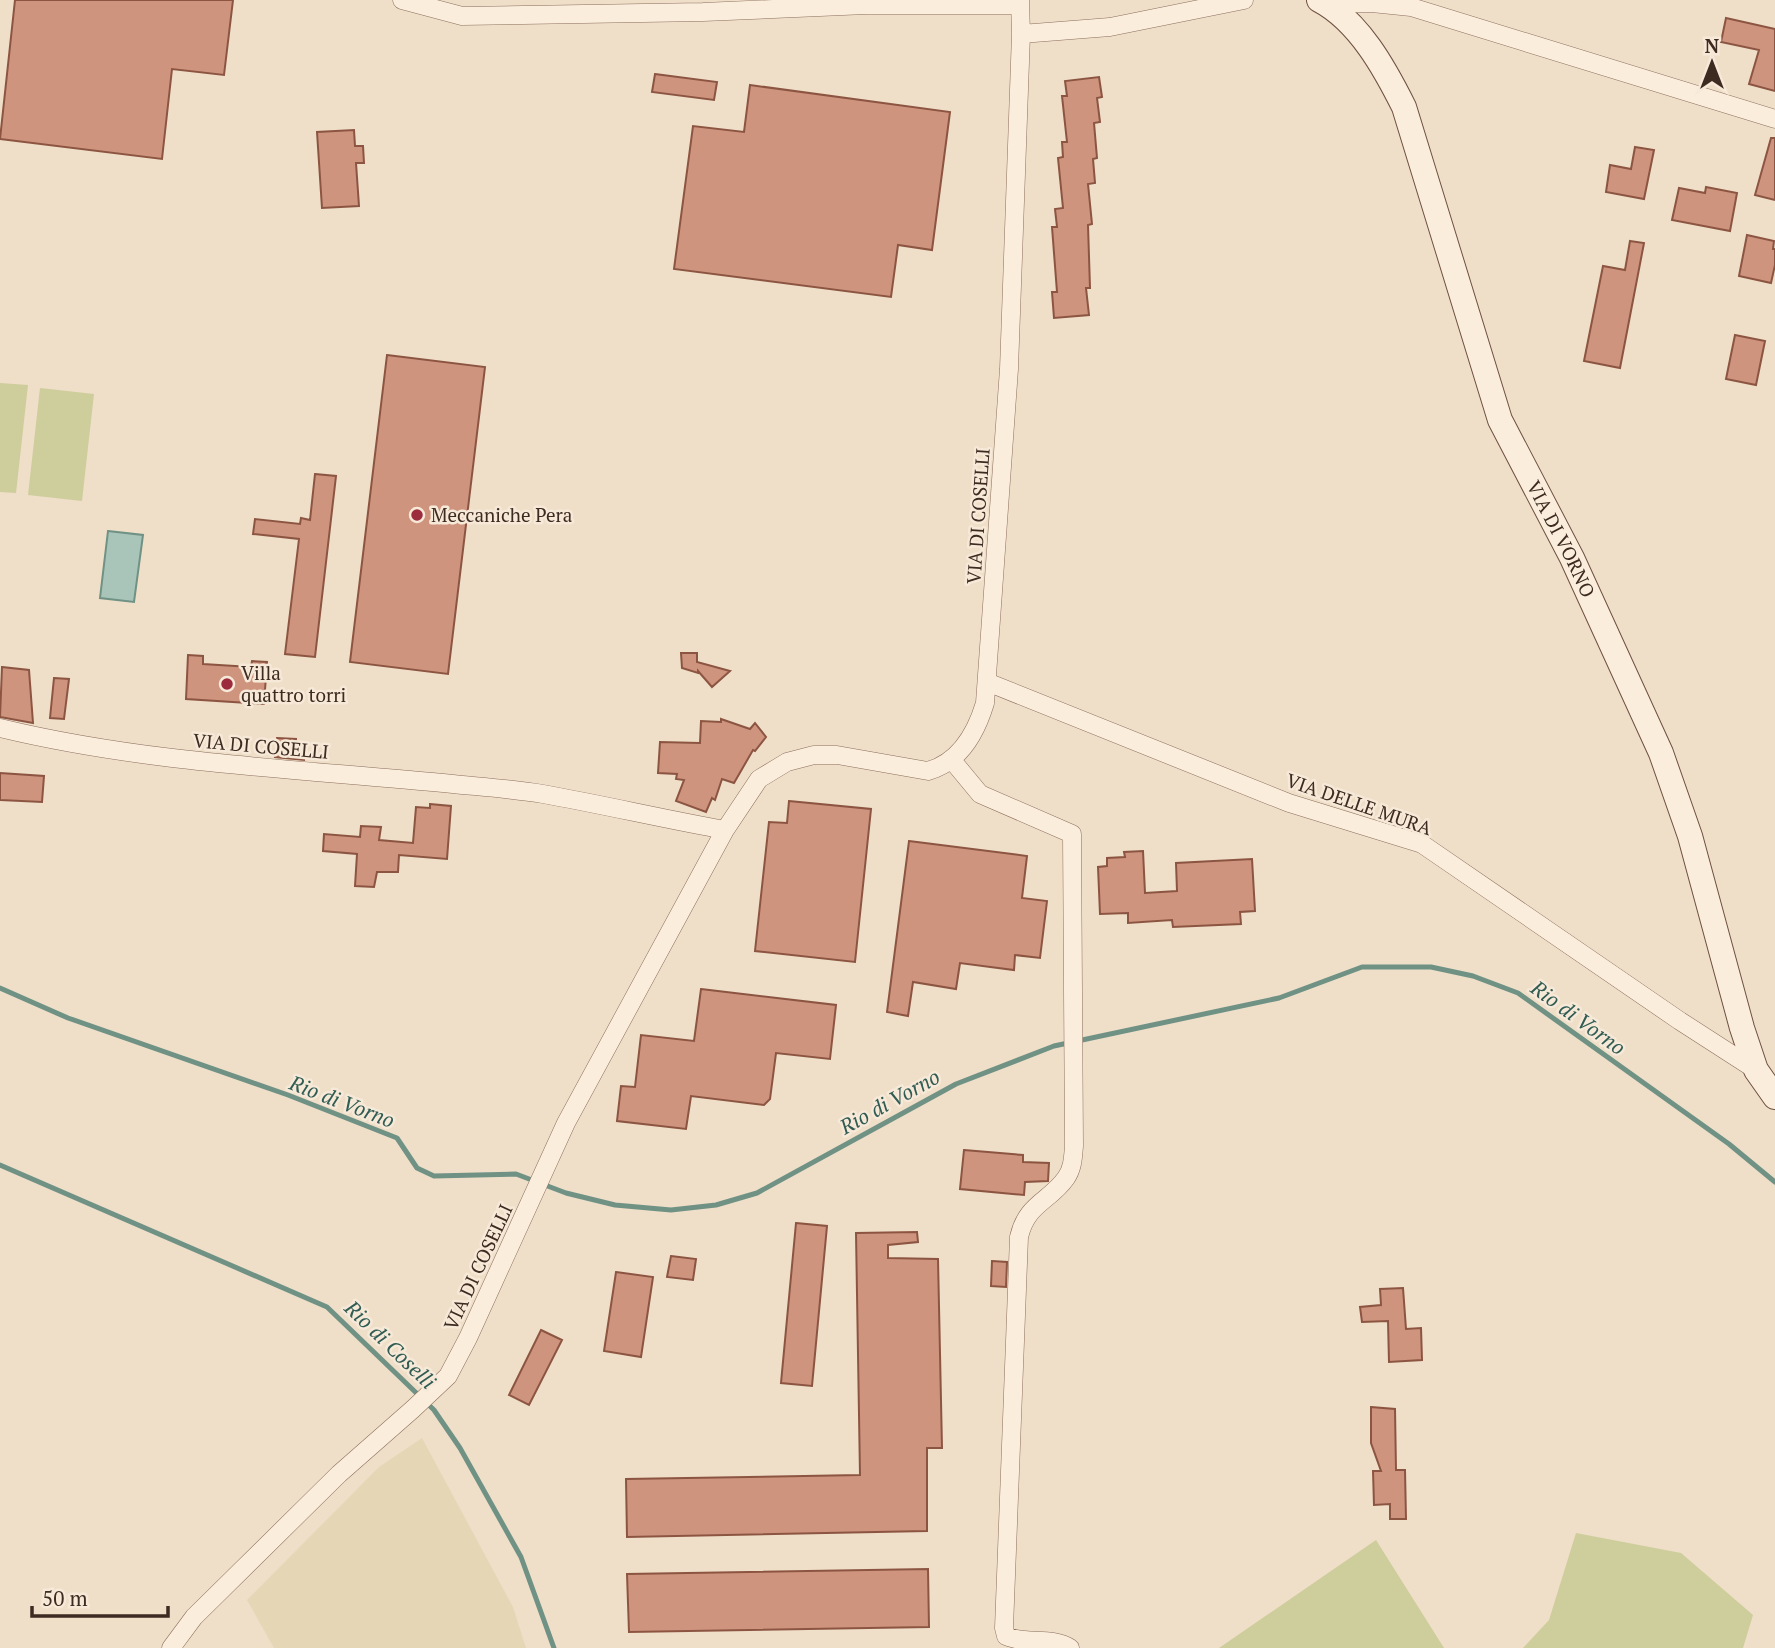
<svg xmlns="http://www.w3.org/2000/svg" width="1775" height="1648" font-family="'PT Serif',serif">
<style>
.farmland{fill:#e5d7b6}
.green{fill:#cecd9c}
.water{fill:#a9c4b8;stroke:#6f9285;stroke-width:2}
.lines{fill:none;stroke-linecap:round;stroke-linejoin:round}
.stream{stroke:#6f9285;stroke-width:5}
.building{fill:#ce947e;stroke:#8c5542;stroke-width:2}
.street-casing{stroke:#8c6f5d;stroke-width:19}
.secondary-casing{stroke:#6e5040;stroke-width:26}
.street{stroke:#faeddc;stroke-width:18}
.secondary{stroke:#faeddc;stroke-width:24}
.poi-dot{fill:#9c2c3d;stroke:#f7e9d8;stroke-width:2.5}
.labels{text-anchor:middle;stroke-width:5;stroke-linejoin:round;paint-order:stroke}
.poi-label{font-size:19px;fill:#3d2a20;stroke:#f7e9d8;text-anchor:start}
.street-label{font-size:19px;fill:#3d2a20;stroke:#f7e9d8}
.water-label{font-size:21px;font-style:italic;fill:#305c53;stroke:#f7e9d8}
</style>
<rect width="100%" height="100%" fill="#efdec8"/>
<!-- farmland -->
<path class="farmland" d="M422,1438l91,169 13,41h-252l-27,-48 132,-133z"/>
<!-- green -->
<path class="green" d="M0,383l28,2 -12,108 -16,-1z
M40,388l54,6 -12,107 -54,-6z
M1576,1533l105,20 72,62 -10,33h-220l26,-28z
M1376,1540l68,108h-225z"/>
<!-- water -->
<path class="water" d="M108,531l35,4 -9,67 -34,-4z"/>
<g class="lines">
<!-- stream -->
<path class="stream" d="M0,988l68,30 220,77 109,43 20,30 17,8 82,-2 50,19 49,12 56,5 45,-5 41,-12 199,-109 98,-38 225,-48 83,-31h69l42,9 45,17 211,151 46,38
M0,1165l327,142 107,103 26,38 61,109 33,91"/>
</g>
<!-- building -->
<path class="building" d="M15,0h218l-9,75 -52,-6 -10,90 -162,-20z
M1726,18l49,11v62l-26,-7 10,-34 -38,-8z
M655,74l62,8 -3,18 -62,-8z
M1099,77l3,20 -5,1 3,24 -6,1 3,35 -4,1 2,24 -7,1 4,40 -4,1 2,63h-4l3,27 -35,3 -2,-26h5l-5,-65h5l-2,-18 8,-1 -5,-50 5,-1 -1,-15h5l-5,-46h5l-2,-15z
M750,85l200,27 -18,138 -34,-5 -7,52 -217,-28 19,-143 51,6z
M354,130l1,16h8l1,17h-8l3,43 -37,2 -5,-76z
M1771,138h4v62l-20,-5z
M1635,147l19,3 -10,49 -38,-7 4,-27 21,4z
M1706,187l31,6 -7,38 -58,-11 7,-32 26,5z
M1747,235l27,6 -1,8h2v16l-4,18 -32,-7z
M1630,241l14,2 -24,125 -36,-7 19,-95 22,4z
M1735,335l30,6 -9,44 -30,-6z
M387,355l98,12 -37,307 -98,-12z
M315,474l21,2 -21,181 -30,-3 14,-115 -46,-5 2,-15 45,5 1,-6 9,2z
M681,653h16v9l33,9 -18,16 -14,-16v2l-16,-5z
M188,655l15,1v8l48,3 1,-6 15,1 -3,42 -78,-5z
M2,667l27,3 4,53 -33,-6z
M54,678l15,1 -5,40 -14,-1z
M721,719l29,10 5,-6 11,14 -11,14 -2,-1 -19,33 -12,-4 -7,21 -3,-2 -6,14 -30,-11 8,-21 -8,-1 1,-5 -19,-1 2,-31 40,1 1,-22 20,1z
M277,738l19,1 -1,14h9v7l-29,-3z
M0,773l44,3 -2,26 -42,-2z
M789,801l82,8 -16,153 -100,-11 14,-129 18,1z
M430,804l21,2 -4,53 -48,-4 -1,17h-21l-3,15 -19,-1 2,-32 -34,-3 1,-17 36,3 1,-11 20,1 -2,13 34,3 3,-36 14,1z
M909,841l118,15 -5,42 25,3 -7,57 -25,-3 -1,15 -54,-7 -4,26 -43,-7 -5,34 -21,-4z
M1143,851l2,42 32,-2 -1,-28 76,-4 3,52 -15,1 1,12 -68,3 -1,-7 -44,3v-10l-28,1 -2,-47 9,-1v-8l18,-1 -1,-5z
M701,989l135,16 -6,54 -54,-6 -6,46 -6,6 -73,-9 -5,33 -69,-8 4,-35 14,1 6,-52 53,6z
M964,1150l59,5v7l26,1 -1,18 -23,1 -1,13 -64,-6z
M796,1223l31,3 -15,160 -31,-3z
M917,1232l1,10 -30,3v13l50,1 4,189h-15v83l-300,6 -1,-58 234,-4 -4,-242z
M671,1256l25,3 -3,21 -26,-3z
M992,1261l15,1 -1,25 -15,-1z
M616,1272l37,5 -12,80 -37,-6z
M1403,1288l3,41 15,-1 1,32 -33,2 -1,-41 -26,1 -2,-15 21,-2 -1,-16z
M541,1330l21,10 -33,65 -20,-10z
M1371,1407l24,2 1,61h9l1,49h-16v-15l-16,1 -1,-34h8l-10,-28z
M928,1569l1,58 -300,5 -2,-58z"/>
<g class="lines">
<defs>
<path id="street" d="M402,0l60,16 241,-4 163,-7h154
M1327,4l45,-1 39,4 364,112
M1021,34l89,-7 134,-27
M987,682l302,121 133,41 258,177 76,49
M0,728c149,36 301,41 453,56 30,3 60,5 90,10 61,11 121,25 182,36
M951,759l29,35 92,40 2,312c-1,11 -1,22 -8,32 -17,24 -39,25 -47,59l-15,391 2,8c20,9 46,0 64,12
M171,1648l23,-31 145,-143 74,-65 35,-33 20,-38 98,-215 159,-293 34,-51 28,-17 27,-7h23l91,16c32,-9 48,-38 57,-68l24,-334 12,-335 -1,-34"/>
<g id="secondary">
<path id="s1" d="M1319,0c40,21 66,69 85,107l96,313 72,138 89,195 29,83 52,192 14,42 19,27"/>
</g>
</defs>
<!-- street casing -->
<use href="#street" class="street-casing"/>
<!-- secondary casing -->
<use href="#secondary" class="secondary-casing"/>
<!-- street -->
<use href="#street" class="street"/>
<!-- secondary -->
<use href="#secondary" class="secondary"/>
</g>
<!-- markers -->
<g class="poi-dot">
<circle cx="417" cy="515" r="7"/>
<circle cx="227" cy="684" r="7"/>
</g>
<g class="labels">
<!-- poi labels -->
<g class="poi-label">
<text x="431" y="522">Meccaniche Pera</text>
<text x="241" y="680">Villa<tspan x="241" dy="22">quattro torri</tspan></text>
</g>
<!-- street labels -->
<g class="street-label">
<text transform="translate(978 516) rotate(-86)" y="7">VIA DI COSELLI</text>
<text dy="7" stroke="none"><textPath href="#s1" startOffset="600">VIA DI VORNO</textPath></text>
<text transform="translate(261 746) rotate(5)" y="7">VIA DI COSELLI</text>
<text transform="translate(1359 804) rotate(19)" y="7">VIA DELLE MURA</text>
<text transform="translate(478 1267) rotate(-65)" y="7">VIA DI COSELLI</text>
</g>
<!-- water labels -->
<g class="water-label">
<text transform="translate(1578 1018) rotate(36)" y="7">Rio di Vorno</text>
<text transform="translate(342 1102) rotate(21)" y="7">Rio di Vorno</text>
<text transform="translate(890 1102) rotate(-29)" y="7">Rio di Vorno</text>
<text transform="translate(390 1345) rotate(44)" y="7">Rio di Coselli</text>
</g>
</g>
<!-- north arrow -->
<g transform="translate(1712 63)" stroke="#f7e9d8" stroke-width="5" paint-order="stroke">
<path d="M0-5L12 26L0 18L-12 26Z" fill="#3d2a20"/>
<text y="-10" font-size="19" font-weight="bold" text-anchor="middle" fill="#3d2a20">N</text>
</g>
<!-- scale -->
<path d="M32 1606v10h136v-10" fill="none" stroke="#3d2a20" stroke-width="3.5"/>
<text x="42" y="1606" font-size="21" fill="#3d2a20" stroke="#f7e9d8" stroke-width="5" paint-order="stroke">50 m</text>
</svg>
